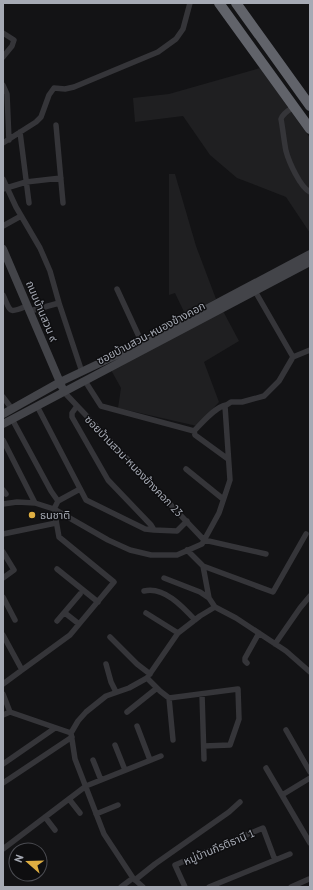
<svg xmlns="http://www.w3.org/2000/svg" width="313" height="890" font-family="'PT Sans','Noto Sans Thai',sans-serif">
<style>
.built{fill:#1f1f21}
.lines{fill:none;stroke-linecap:round;stroke-linejoin:round}
.street{stroke:#353539;stroke-width:5.5}
.secondary{stroke:#434449;stroke-width:8}
.highway{stroke:#61636a;stroke-width:10}
.poi-dot{fill:#deae42;stroke:#0e0e10;stroke-width:1.5}
.labels{text-anchor:middle;stroke-width:3;stroke-linejoin:round;paint-order:stroke}
.street-label{font-size:11px;fill:#a6aab4;stroke:#0e0e10}
.poi-label{font-size:11px;fill:#a6aab4;stroke:#0e0e10;text-anchor:start}
</style>
<rect width="100%" height="100%" fill="#131315"/>
<!-- built -->
<path class="built" d="M260,68l50,70v95l-24,-36 -49,-19 -27,-23 -27,-39 -48,6 -2,-24 36,-4z
M169,174h6l21,72 20,53 -30,17 -11,-23 -6,2z
M223,311l16,30 -35,21 15,40 -22,24 -79,-18 3,-20 -10,-18z"/>
<g class="lines">
<!-- street -->
<path class="street" d="M3,33l11,7 -2,6 -9,11
M3,85l4,9 2,46
M294,107c-5,3 -11,6 -13,12 2,11 3,22 5,32 3,11 14,36 24,41
M56,125l7,78
M20,132l9,71
M3,143l33,-21 5,-5 8,-22 5,-7 11,1 9,-2 84,-35 18,-13 7,-10 7,-26
M3,179l13,28 24,41 10,23 9,32 23,69
M3,189l23,-7 35,-4
M3,226l18,-10
M117,289l25,54
M255,291l38,66
M3,295c8,17 5,19 24,11
M30,311l29,-8
M85,381l16,25 93,25
M64,392l140,148
M3,397l9,12
M37,406l49,94 59,29 9,1
M77,406l-5,7v4l36,63 43,45 3,5 23,1 10,-10
M194,431l1,4 33,24
M194,431c8,-8 21,-24 32,-26
M3,440l32,63
M186,469l37,30
M3,490l3,4
M58,501l22,-12
M3,504l14,-2 18,1 19,6 54,31 22,10 21,5h26l25,-11 17,-31 11,-33 -5,-74 6,-4h11l22,-6 15,-15 14,-24 17,-7
M3,534l53,-11
M204,540l62,14
M187,550l16,16 6,32 6,9 21,11 50,33 24,21
M3,552l11,18 -11,8
M203,566l70,26 33,-58
M57,569l41,33
M164,578l36,14 9,6
M144,591c20,-5 39,16 51,29
M3,597l12,23
M65,613l14,11
M146,613l32,20
M57,621l23,-27
M3,635l19,35
M110,637l27,27 13,10
M275,644l25,-36 10,-12
M247,663l-2,-2v-3l14,-25
M106,664l5,18 5,10
M147,678l13,13 9,7 69,-9 1,30 -9,26 -26,1
M3,684l19,-14 48,-35 44,-53 -55,-45 -5,-28 4,-8 -7,-10 -39,-72
M3,694l7,18 61,21
M202,694l2,65
M169,698l4,42
M127,712l30,-24
M3,715l7,-3
M137,726l13,34
M286,730l24,42
M115,745l10,25
M93,760l8,20
M3,764l52,-36
M266,768l44,75
M3,783l69,-46
M282,795l28,-17
M69,799l11,14
M96,814l22,-9
M45,817l10,13
M3,849l83,-63 75,-30
M135,880l20,-16 74,-52 11,-10
M121,887l12,-9
M143,887l-10,-9 -29,-44 -29,-75 -4,-26 7,-12 8,-9 20,-16 23,-8 18,-10 31,-45 22,-17 15,-9
M185,887l-10,-22 88,-37 12,32
M209,887l81,-33
M291,887l18,-8"/>
<!-- secondary -->
<path class="secondary" d="M3,249l59,138
M3,414l57,-32 82,-39 168,-89
M3,424l307,-162"/>
<!-- highway -->
<path class="highway" d="M219,3l91,126
M236,3l74,103"/>
</g>
<!-- markers -->
<circle class="poi-dot" cx="32" cy="515" r="4"/>
<g class="labels">
<!-- street labels -->
<g class="street-label">
<text transform="translate(42 311) rotate(67)" y="4">ถนนบ้านสวน ๙</text>
<text transform="translate(151 333) rotate(-28)" y="4">ซอยบ้านสวน-หนองข้างคอก</text>
<text transform="translate(134 466) rotate(46)" y="4">ซอยบ้านสวน-หนองข้างคอก 23</text>
<text transform="translate(219 847) rotate(-23)" y="4">หมู่บ้านกีรติธานี 1</text>
</g>
<!-- poi labels -->
<g class="poi-label">
<text x="40" y="519">ธนชาติ</text>
</g>
</g>
<!-- border -->
<rect width="313" height="890" fill="none" stroke="#a6aab4" stroke-width="8"/>
<!-- north arrow -->
<g transform="translate(28 862) rotate(290)"><circle r="19" fill="#0e0e10" stroke="#4b4c52"/>
<path d="M0-3L7 15L0 10L-7 15Z" fill="#deae42"/>
<text y="-6" font-size="11" font-weight="bold" text-anchor="middle" fill="#a6aab4">N</text>
</g>
</svg>
